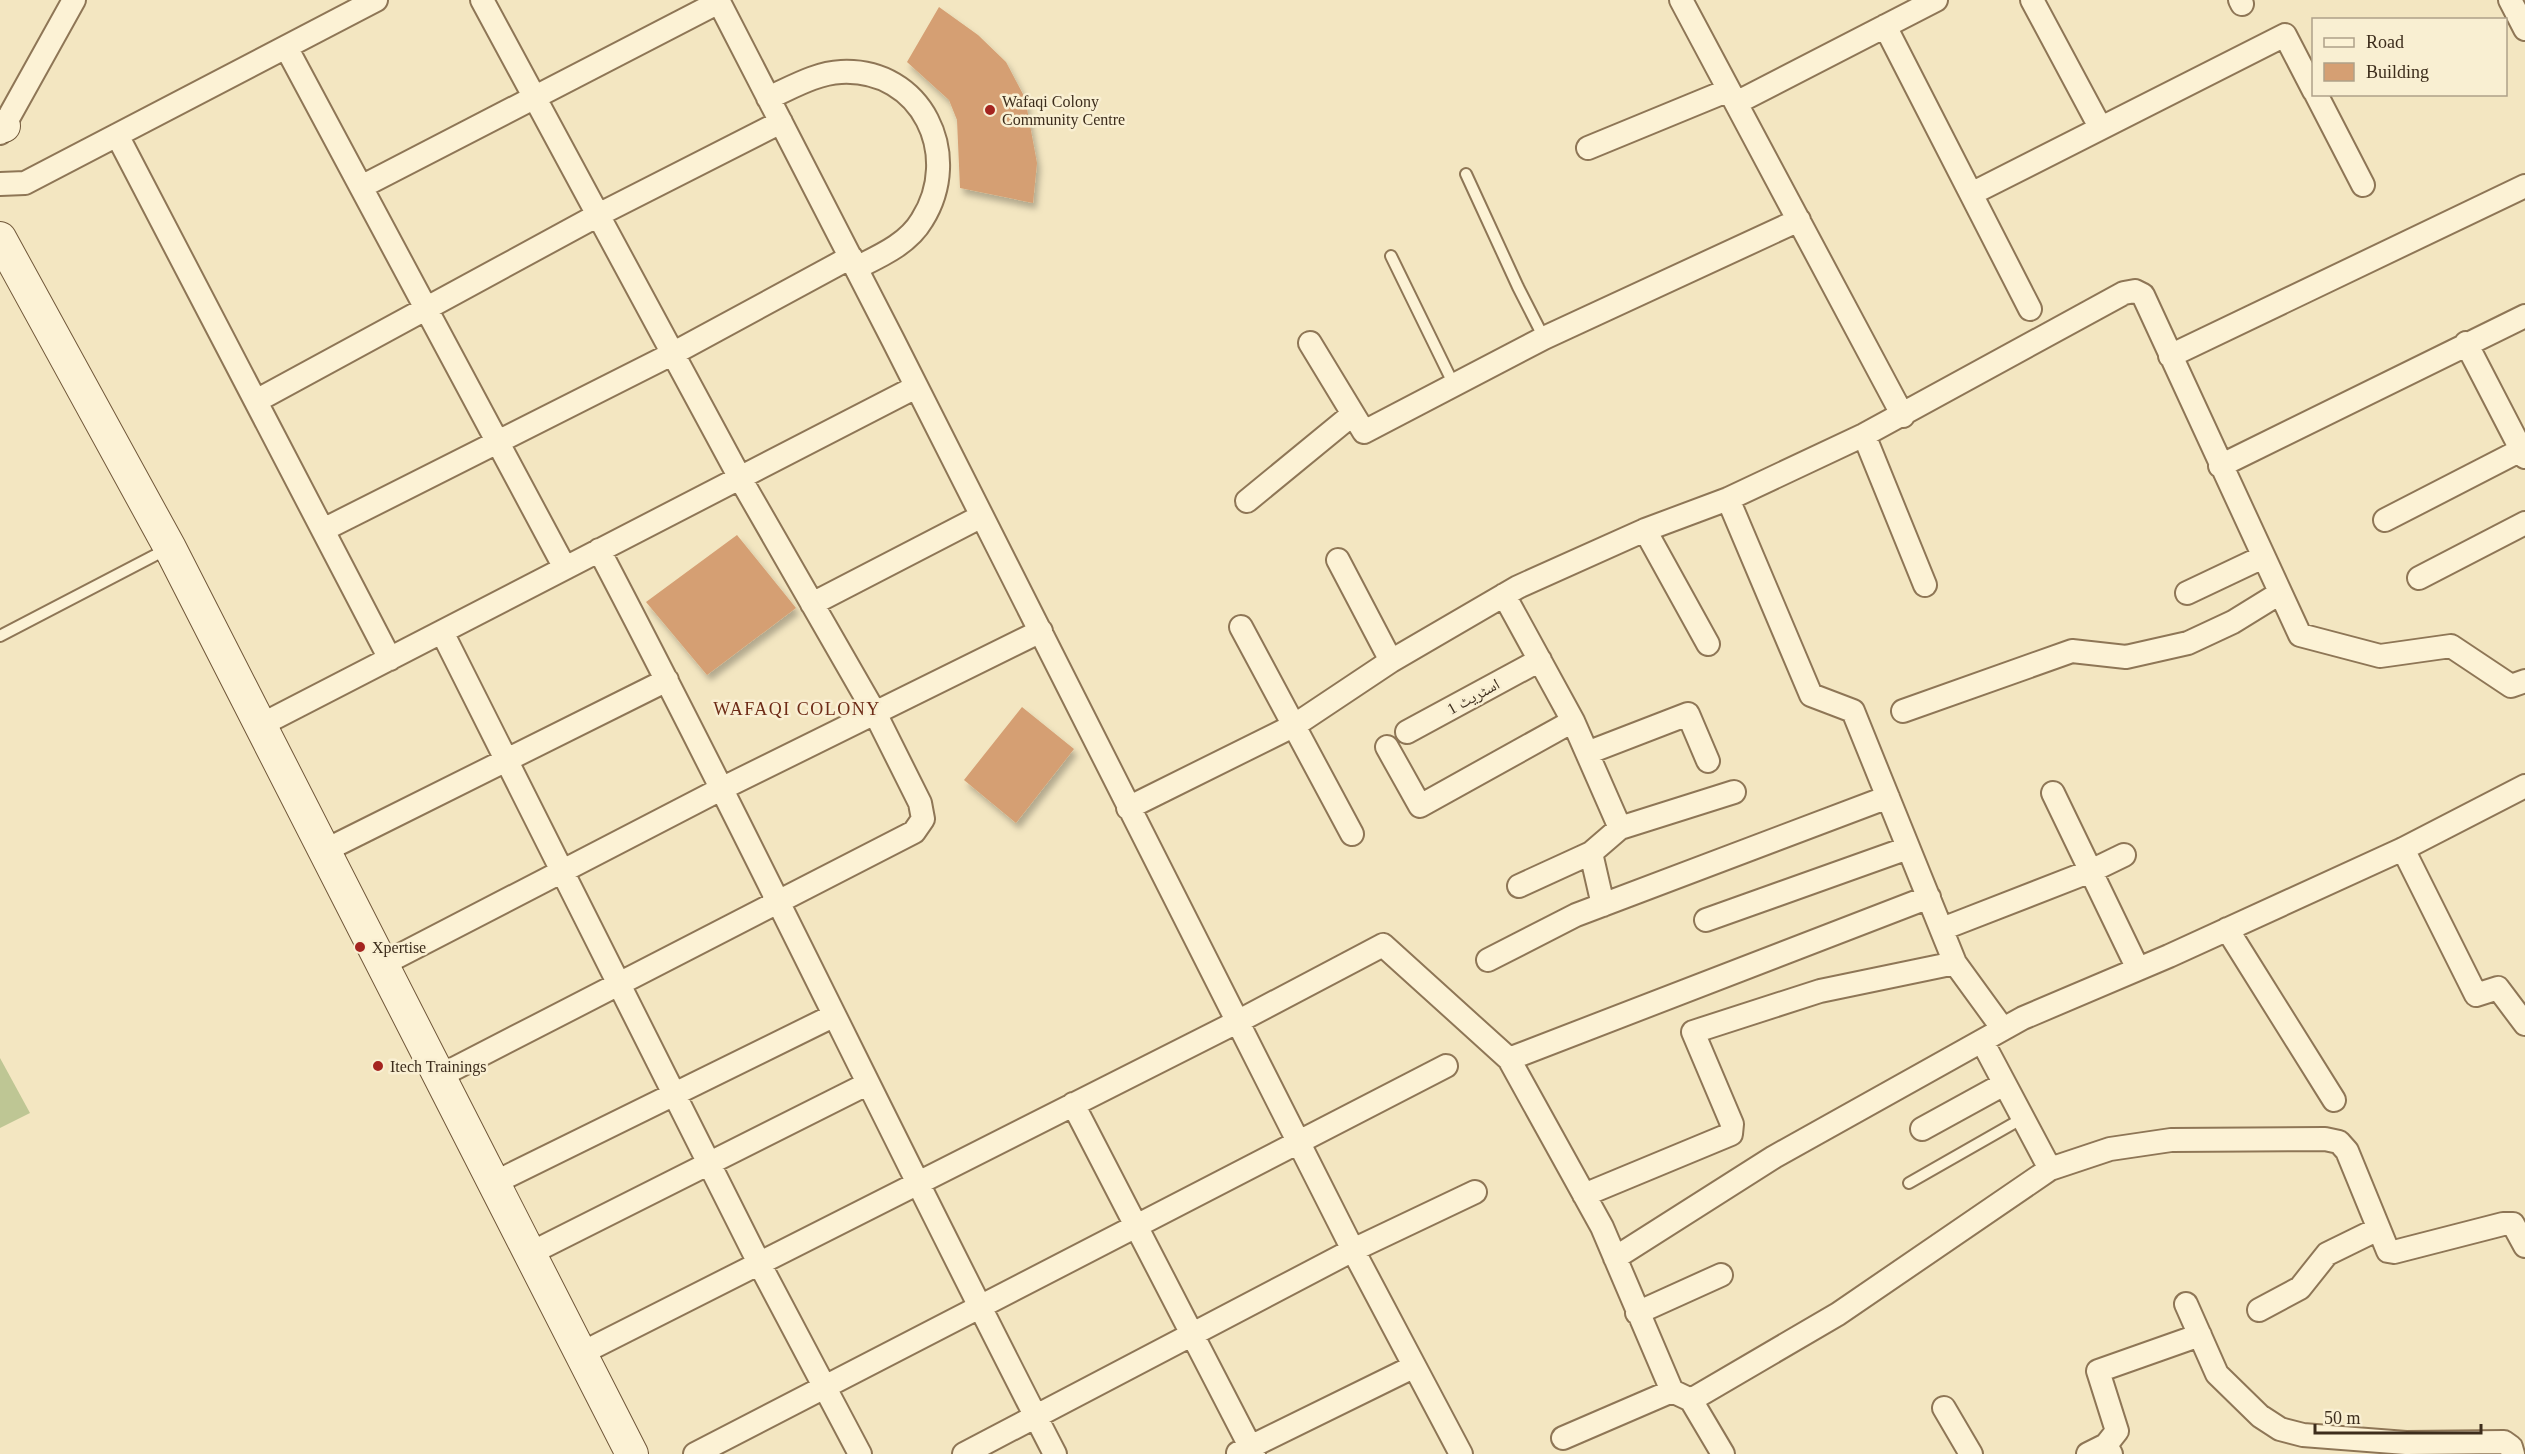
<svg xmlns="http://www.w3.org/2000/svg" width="2525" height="1454" font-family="'Times New Roman','Noto Naskh Arabic',serif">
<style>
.cemetery{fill:#bec694}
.building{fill:#d59f73;filter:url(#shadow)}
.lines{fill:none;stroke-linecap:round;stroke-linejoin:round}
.lane-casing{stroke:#8e7656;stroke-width:14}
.street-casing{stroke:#8e7656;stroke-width:26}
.secondary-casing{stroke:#705739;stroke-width:34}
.lane{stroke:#fcf2d5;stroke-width:10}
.street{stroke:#fcf2d5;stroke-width:22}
.secondary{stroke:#fcf2d5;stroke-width:32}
.poi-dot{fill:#a4241f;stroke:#f9efd2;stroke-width:2}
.labels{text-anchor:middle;stroke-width:5;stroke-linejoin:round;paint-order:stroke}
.poi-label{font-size:16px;fill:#3d2d1c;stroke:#f9efd2;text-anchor:start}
.street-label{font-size:16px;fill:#3d2d1c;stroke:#f9efd2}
.neighbourhood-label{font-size:18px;letter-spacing:1.5px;fill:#6e2c17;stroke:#f9efd2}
</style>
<defs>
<filter id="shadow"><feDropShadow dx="3.5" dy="6" stdDeviation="3" flood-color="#0004"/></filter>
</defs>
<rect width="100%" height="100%" fill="#f3e6c1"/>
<!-- cemetery -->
<path class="cemetery" d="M0,1058l30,55 -30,15z"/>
<!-- building -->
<path class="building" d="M939,7l39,28 28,27 19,36 12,65 -4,40 -73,-15 -3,-68 -8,-20 -42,-38z
M737,535l59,73 -89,67 -61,-73z
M1022,707l52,42 -58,74 -52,-43z"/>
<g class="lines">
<defs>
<path id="lane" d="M1466,174l52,113 26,51
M1391,256l63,129
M0,636l167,-87
M1909,1183l114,-65"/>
<path id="street" d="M718,0l175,340 460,910 108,204
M1681,0l222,416
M2032,0l68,127
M2240,0l2,4
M2510,0l15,29
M1885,26l145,283
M286,47l279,521
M2316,94l47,91
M768,98c23,-10 48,-25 73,-26 81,-4 122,83 81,148 -14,24 -42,36 -66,48
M1736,103l200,-103
M0,133l74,-133
M117,135l273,524
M1588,148l141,-58
M0,184l25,-1 351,-183
M361,187l358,-185
M1971,194l314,-159 29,56
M1310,343l54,89 180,-94 255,-118
M2466,343l59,114
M2170,356l355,-170
M256,401l344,-187 181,-92
M1864,435l61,150
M2220,466l305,-150
M1728,499l83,196 42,16 102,252 48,66
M1247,501l106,-87
M2385,520l140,-72
M323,530l351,-177 177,-96
M1645,530l63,114
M599,550c157,299 301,604 456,904
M1338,560l53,101
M2419,578l106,-55
M2187,593l76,-36
M1504,595l69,126 47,107 -29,25 -72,33
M812,604l170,-88
M1241,627l111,207
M442,632l317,631 101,191
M1903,711l169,-60 54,6 62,-14 45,-21 47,-29
M261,725l655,-338
M1407,732l133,-72
M1387,747l33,59 153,-85
M1587,753l101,-39 20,47
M2053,793l85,176
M1128,808l167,-83 96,-64 127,-74 127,-57 83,-31 136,-64 260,-142 11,-2 8,4 157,340 80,21 71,-10 60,40 14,-5
M1620,828l114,-36
M2403,849l73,146 22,-7 27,36
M324,851l343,-171
M1591,853l12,52
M1706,920l202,-72
M1942,929l149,-58 33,-16
M2227,929l107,171
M1488,960l88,-45 312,-118
M383,964l338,-175 320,-158
M1982,1041l68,128
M1509,1059l420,-162
M440,1076l474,-244 9,-13 -3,-16 -45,-90 -135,-235 -258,-478
M1073,1104l181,350
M1922,1129l82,-45
M494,1183l339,-167
M1584,1195l147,-61 1,-10 -39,-92 127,-41 135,-28
M529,1254l338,-170
M1615,1258l159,-101 249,-139 146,-62 234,-107 122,-63
M2186,1304l31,70 43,42 20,13 23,6 103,8 98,-1 7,5 2,7
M2259,1310l41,-22 27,-34 51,-25
M1637,1313l84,-38
M580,1354l657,-332 146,-77 126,114 93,168 70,164 19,9 32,54
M1691,1400l147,-86 212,-145 60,-20 61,-9 154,-1 14,3 8,9 41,100 6,1 109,-28h10l12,22
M1944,1408l27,46
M1563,1438l109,-47
M2106,1445l11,-14 -19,-60 102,-36
M1238,1453l175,-86
M695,1454l751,-388
M964,1454l389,-204 122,-58
M2088,1454l18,-9 5,9"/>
<path id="secondary" d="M0,126h4
M0,238l170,310 462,906"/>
</defs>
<!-- lane casing -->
<use href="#lane" class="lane-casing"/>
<!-- street casing -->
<use href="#street" class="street-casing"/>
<!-- secondary casing -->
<use href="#secondary" class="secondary-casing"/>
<!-- lane -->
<use href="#lane" class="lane"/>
<!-- street -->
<use href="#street" class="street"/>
<!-- secondary -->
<use href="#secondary" class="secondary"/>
</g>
<!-- markers -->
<g class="poi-dot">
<circle cx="990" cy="110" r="6"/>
<circle cx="360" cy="947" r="6"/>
<circle cx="378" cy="1066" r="6"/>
</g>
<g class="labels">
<!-- poi labels -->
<g class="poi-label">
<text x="1002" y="107">Wafaqi Colony<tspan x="1002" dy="18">Community Centre</tspan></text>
<text x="372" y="953">Xpertise</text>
<text x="390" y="1072">Itech Trainings</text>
</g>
<!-- street labels -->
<g class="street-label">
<text transform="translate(1473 696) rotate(-29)" y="6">اسٹریٹ 1</text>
</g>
<!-- neighbourhood labels -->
<g class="neighbourhood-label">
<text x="797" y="715">WAFAQI COLONY</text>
</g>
</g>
<!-- legend -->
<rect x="2312" y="18" width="195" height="78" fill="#f9efd2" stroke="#aea189" stroke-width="1.5"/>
<rect x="2324" y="38" width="30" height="9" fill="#fcf2d5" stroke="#aea189" stroke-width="1.5"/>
<text x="2366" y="48" font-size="18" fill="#3d2d1c">Road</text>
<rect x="2324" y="63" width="30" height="18" fill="#d59f73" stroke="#aea189" stroke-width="1.5"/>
<text x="2366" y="78" font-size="18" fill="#3d2d1c">Building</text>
<!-- scale -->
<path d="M2315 1424v9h166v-9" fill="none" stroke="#3d2d1c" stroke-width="3"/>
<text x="2324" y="1424" font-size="18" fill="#3d2d1c" stroke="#f9efd2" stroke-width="4.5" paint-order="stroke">50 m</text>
</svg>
